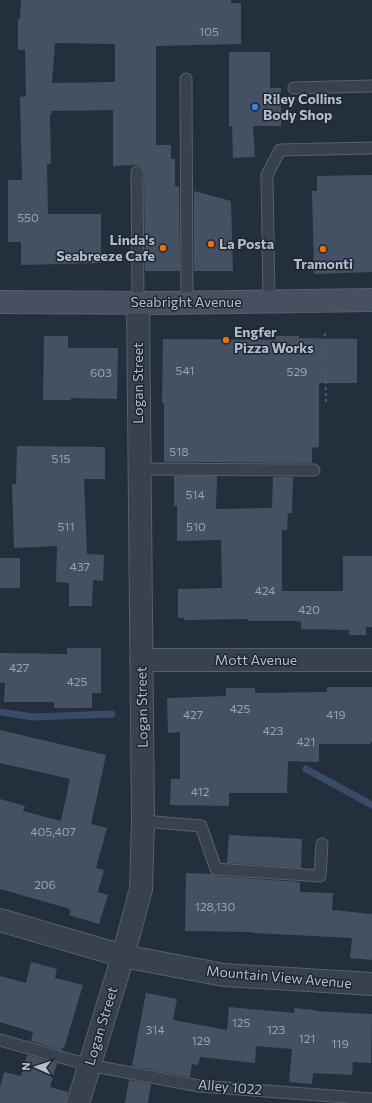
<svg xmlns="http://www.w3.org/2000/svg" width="372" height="1103" font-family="Commissioner,sans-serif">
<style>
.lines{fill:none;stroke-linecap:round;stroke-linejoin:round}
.stream{stroke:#394c67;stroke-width:7}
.building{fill:#455162;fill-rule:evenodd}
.lane-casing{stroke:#565f6c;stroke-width:13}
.street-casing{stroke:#565f6c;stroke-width:24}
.secondary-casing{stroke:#565f6c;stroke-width:24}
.path{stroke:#44595c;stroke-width:2.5;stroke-dasharray:3 3;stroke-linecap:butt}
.lane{stroke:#38414e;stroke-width:11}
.street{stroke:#38414e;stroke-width:22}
.secondary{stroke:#465061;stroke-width:22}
.shop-dot{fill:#3f7fe0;stroke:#1d2633;stroke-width:1.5}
.food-dot{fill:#e8710a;stroke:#1d2633;stroke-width:1.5}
.labels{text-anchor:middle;stroke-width:3;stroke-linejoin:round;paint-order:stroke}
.number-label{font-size:12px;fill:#98a1af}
.poi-label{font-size:14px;font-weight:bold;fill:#b4bcc9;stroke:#1d2633;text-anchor:start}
.street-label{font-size:14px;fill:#b4bcc9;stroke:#1d2633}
</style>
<rect width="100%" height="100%" fill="#242f3e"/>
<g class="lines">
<!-- stream -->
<path class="stream" d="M0,712l33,5 79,-3
M306,769l66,36"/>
</g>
<!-- building -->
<path class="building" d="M21,0h210v3h10v41l-85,2v99h15v14h4v27l4,1 1,84h-35l-1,-99 -3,-6 -4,-1 -24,1v-56l-62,1 1,3h-2l1,50h-4l1,50h53v49l-80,2v-23h-13v-62h14l-2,-83 6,-1 -1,-46h-7v-31h2zM55,43l60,1v38l-63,1z
M229,52h41v36h11v38h-28l2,31 -22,1 -1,-32h-3z
M372,175v97l-58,2 -2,-83h5v-15z
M194,191l37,10 2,70h-39z
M44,336h24v12h50l-1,51 -46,-1v2h-28z
M276,336h23v2l58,1v44h-38v64l-7,1v15l-148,-1v-59h-2l1,-64 113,1z
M17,446l88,1v32h-21l3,75 17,1 -1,26 -10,-1 -1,26h-23v-23l-13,-1 1,-36 -43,2 -2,-64h4z
M174,476h43l-1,33 56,-1 1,-31h20l-1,36h-4l-1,17h-5v61h61v-35h29v71h-6v8h-17v-5l-48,-1v-7l-7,-1h-46v-2l-64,1v-2h-6v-29l44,-1 -1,-48 -44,1v-35h-3z
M0,558h20v30h-20z
M67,648h34v45h-9v15h-38v-6h-50l1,-19h-5v-30l67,1z
M327,687h45v55h-2v2h-51v18l-31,-1 -1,32h-58v13l-59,-1 1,-26h9v-47l-12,1 -1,-35 59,-2v-8h29v5l72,-1z
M0,730l106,25 -15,69 16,4 -11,40 8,2 -6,22 10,3 -9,29 -30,-9 2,-5 -4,-2 -67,-19v-90l25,7 -2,5 38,10 9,-42 -70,-16z
M229,835l73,4 -1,29 -74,-5z
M186,873l25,1 5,2 84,6v10l33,1 -1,17 40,4v46l-22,-2 2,-20 -100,-5v-1l-67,-1z
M31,962l26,7 -2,9 28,7 -19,63h-2l-1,2 -30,-9 2,-9 -33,-10v-46l26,7z
M146,993l31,6 -4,21 54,10 2,-23 65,6v-5l21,2v1l57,3 -1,49 -18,-1 -1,13 -39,-2 -1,11 -23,-2 3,-33 -36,-3 -1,17 -55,-6 -2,8 -6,-1 -2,13 -58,-11z
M27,1055l30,8 -7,24 18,5 -2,11h-66v-15l4,-16 17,4z
M129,1080l22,4 -3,19h-23z"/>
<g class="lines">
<defs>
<path id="lane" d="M186,79l1,223
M294,88l78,-2
M137,172l1,130
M269,301l-2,-126 13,-25 92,-2
M139,469l175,1
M143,821l58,5 15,43 104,7 2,-32
M0,1040l89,25 110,21 173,13"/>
<path id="street" d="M141,660h231
M0,920l123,36 101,19 148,9
M78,1103l45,-147 18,-67 2,-68 -5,-519"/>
<path id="secondary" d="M0,302l159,1 213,-3"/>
</defs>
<!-- lane casing -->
<use href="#lane" class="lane-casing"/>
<!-- street casing -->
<use href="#street" class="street-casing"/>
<!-- secondary casing -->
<use href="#secondary" class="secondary-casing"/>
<!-- path -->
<path class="path" d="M325,333l1,71"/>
<!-- lane -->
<use href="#lane" class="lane"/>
<!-- street -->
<use href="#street" class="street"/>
<!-- secondary -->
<use href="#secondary" class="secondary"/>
</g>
<!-- markers -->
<circle class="shop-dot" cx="255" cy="107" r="4"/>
<g class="food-dot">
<circle cx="211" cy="244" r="4"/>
<circle cx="163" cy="248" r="4"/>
<circle cx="323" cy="249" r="4"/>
<circle cx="226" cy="340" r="4"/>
</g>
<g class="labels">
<!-- number labels -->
<g class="number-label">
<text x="209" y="36">105</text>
<text x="28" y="222">550</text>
<text x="185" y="375">541</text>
<text x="297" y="376">529</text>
<text x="101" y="377">603</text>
<text x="179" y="456">518</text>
<text x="61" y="463">515</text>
<text x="195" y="499">514</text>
<text x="66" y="531">511</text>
<text x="196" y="531">510</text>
<text x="80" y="571">437</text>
<text x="265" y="595">424</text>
<text x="309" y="614">420</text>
<text x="19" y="672">427</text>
<text x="77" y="686">425</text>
<text x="240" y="713">425</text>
<text x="193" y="719">427</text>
<text x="336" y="719">419</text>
<text x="273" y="735">423</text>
<text x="306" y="746">421</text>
<text x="200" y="796">412</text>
<text x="53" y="836">405,407</text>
<text x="45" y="889">206</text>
<text x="215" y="911">128,130</text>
<text x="241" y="1027">125</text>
<text x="155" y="1034">314</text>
<text x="276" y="1034">123</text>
<text x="307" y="1043">121</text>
<text x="201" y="1045">129</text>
<text x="340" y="1048">119</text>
</g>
<!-- poi labels -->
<g class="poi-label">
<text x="263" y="104">Riley Collins<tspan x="263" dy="16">Body Shop</tspan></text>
<text x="155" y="245" text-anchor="end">Linda's<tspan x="155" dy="16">Seabreeze Cafe</tspan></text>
<text x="219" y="249">La Posta</text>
<text x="323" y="269" text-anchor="middle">Tramonti</text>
<text x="234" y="337">Engfer<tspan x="234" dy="16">Pizza Works</tspan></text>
</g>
<!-- street labels -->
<g class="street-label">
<text x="186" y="307">Seabright Avenue</text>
<text transform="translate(138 383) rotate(-90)" y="5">Logan Street</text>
<text x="256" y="665">Mott Avenue</text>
<text transform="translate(142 707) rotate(-91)" y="5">Logan Street</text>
<text transform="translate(279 977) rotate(5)" y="5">Mountain View Avenue</text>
<text transform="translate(101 1026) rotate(-73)" y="5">Logan Street</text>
<text transform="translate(230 1087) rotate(5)" y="5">Alley 1022</text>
</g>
</g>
<!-- north arrow -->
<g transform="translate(36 1067) rotate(273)" stroke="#1d2633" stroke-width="3" paint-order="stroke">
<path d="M0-3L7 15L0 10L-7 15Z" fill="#b4bcc9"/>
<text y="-6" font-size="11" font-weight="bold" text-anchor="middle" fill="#b4bcc9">N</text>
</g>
</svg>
